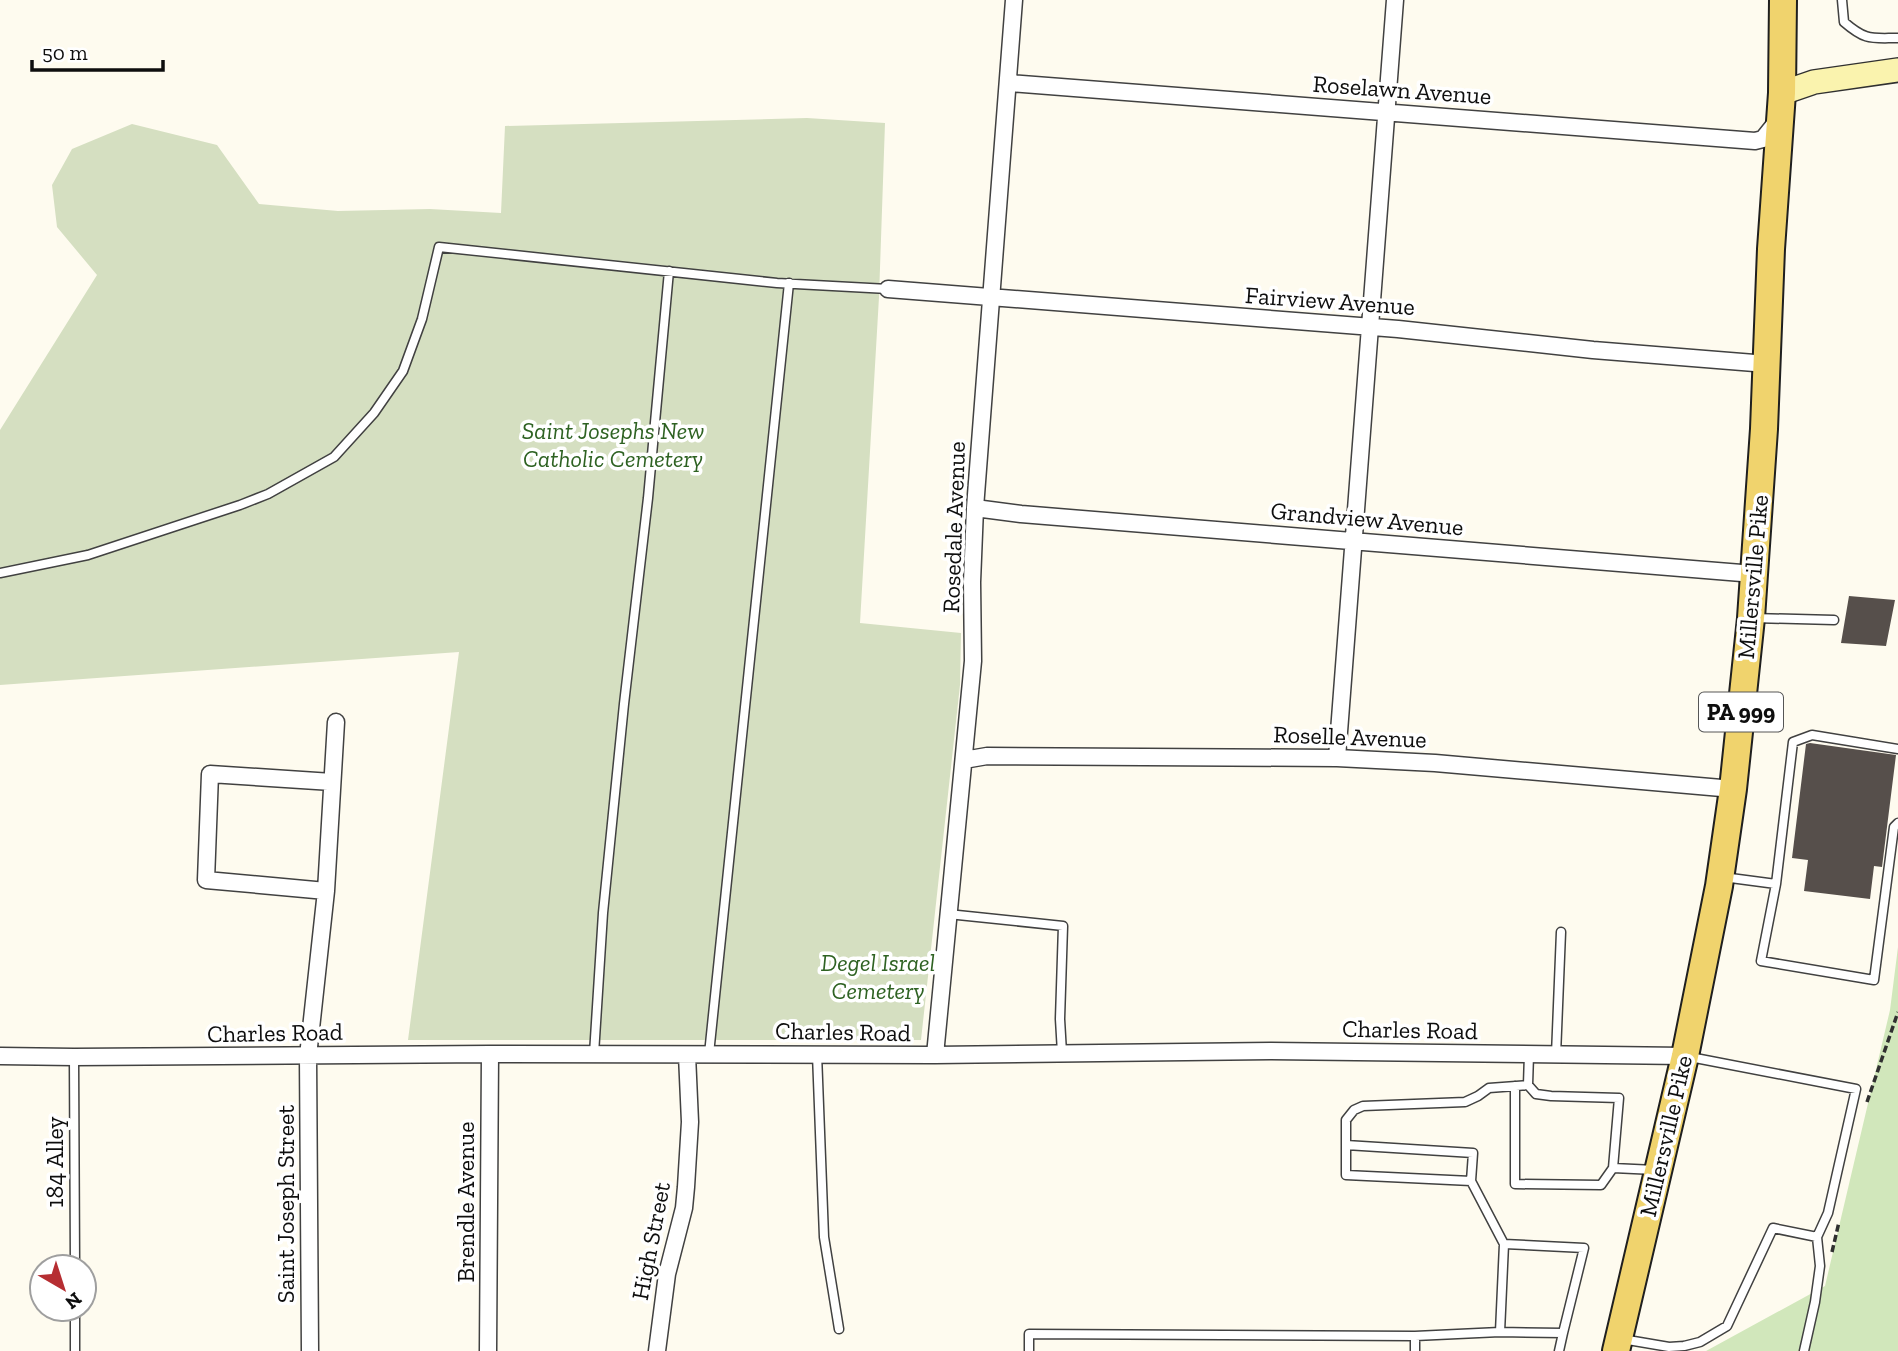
<svg xmlns="http://www.w3.org/2000/svg" width="1898" height="1351" font-family="'Zilla Slab',serif">
<style>
.green{fill:#d1e7bb}
.cemetery{fill:#d5dfc1}
.building{fill:#564f4b}
.lines{fill:none;stroke-linecap:round;stroke-linejoin:round}
.service-casing{stroke:#414141;stroke-width:11}
.minor-casing{stroke:#414141;stroke-width:19}
.secondary-casing{stroke:#303030;stroke-width:26}
.primary-casing{stroke:#1f1f1f;stroke-width:30}
.path{stroke:#303030;stroke-width:3.5;stroke-dasharray:7 3.5;stroke-linecap:butt}
.service{stroke:#fff;stroke-width:8}
.minor{stroke:#fff;stroke-width:16}
.secondary{stroke:#faf3ae;stroke-width:23}
.primary{stroke:#f0d36d;stroke-width:26}
.labels{text-anchor:middle;stroke-width:7;stroke-linejoin:round;paint-order:stroke}
.shield{fill:#fff;stroke:#565656;stroke-width:2}
.shield-label{font-size:23px;font-weight:bold;fill:#0e0e0e}
.street-label{font-size:24px;fill:#0e0e0e;stroke:#fff}
.park-label{font-size:24px;font-style:italic;fill:#2e6222;stroke:#fff}
</style>
<rect width="100%" height="100%" fill="#fefbef"/>
<!-- green -->
<path class="green" d="M1898,947v404h-192l119,-65 65,-276z"/>
<!-- cemetery -->
<path class="cemetery" d="M807,118l78,5 -6,174 -19,326 101,10 -1,52 -39,355h-513l51,-388 -459,33v-255l97,-155 -40,-48 -5,-42 20,-36 60,-25 85,21 42,59 79,7 92,-2 71,4 4,-87z"/>
<!-- building -->
<path class="building" d="M1849,596l46,4 -9,46 -45,-3z
M1810,743l86,12 -14,112 -8,-1 -4,33 -66,-8 4,-31 -16,-2 14,-114z"/>
<g class="lines">
<defs>
<path id="service" d="M1842,0l2,22c22,19 27,16 54,16
M0,573l88,-18 152,-50 28,-11 66,-37 40,-44 29,-42 19,-52 17,-72 338,36 111,6
M1753,618l81,2
M1723,877l53,7 17,-142 19,-7 86,14
M1776,884l-15,77 113,19 20,-153 4,-4
M948,914l115,12 -3,93 2,34
M594,1054l9,-141 21,-209 24,-206 21,-227
M709,1054l80,-771
M817,1054l7,183 15,92
M1556,1055l5,-123
M74,1057l1,210
M1690,1057l166,32 -28,124 -11,24 3,29 -5,36 -11,49
M1528,1085l-39,3 -11,8 -13,6 -102,4 -9,4 -8,10v55l125,6 33,63 -4,88 63,1 -4,18
M1515,1086v98l86,1 12,-17 6,-70 -68,-2 -15,-2 -8,-9 1,-31
M1346,1145l127,8 -2,28
M1613,1168l42,2
M1504,1244l80,4 -21,85
M75,1309v42
M1415,1336l85,-4
M1622,1339l47,8 15,-1 16,-4 27,-16 46,-98 44,9
M1029,1351v-17l386,2v15"/>
<path id="minor" d="M1010,83l745,58 8,-2 16,-20
M888,289l510,40 195,21 174,14
M975,508l46,6 733,60
M1337,758l58,-758
M964,760l23,-4 350,2 98,5 298,26
M326,891l-120,-11 4,-106 122,8
M935,1055l38,-394 -1,-79 3,-74 39,-508
M0,1056l74,1 416,-3 445,1 336,-4 414,5
M310,1351l-2,-295 18,-165 10,-169
M488,1351l2,-297
M657,1351l10,-77 17,-66 2,-21 4,-65 -3,-67"/>
<path id="secondary" d="M1782,93l32,-11 84,-12"/>
<path id="primary" d="M1616,1351l69,-295 34,-170 14,-97 18,-171 13,-189 7,-180 11,-156 1,-93"/>
</defs>
<!-- service casing -->
<use href="#service" class="service-casing"/>
<!-- minor casing -->
<use href="#minor" class="minor-casing"/>
<!-- secondary casing -->
<use href="#secondary" class="secondary-casing"/>
<!-- primary casing -->
<use href="#primary" class="primary-casing"/>
<!-- path -->
<path class="path" d="M1867,1102l31,-90
M1832,1252l7,-30"/>
<!-- service -->
<use href="#service" class="service"/>
<!-- minor -->
<use href="#minor" class="minor"/>
<!-- secondary -->
<use href="#secondary" class="secondary"/>
<!-- primary -->
<use href="#primary" class="primary"/>
</g>
<g class="labels">
<!-- shield labels -->
<rect class="shield" x="1699" y="692.5" width="84" height="39" rx="5"/>
<g class="shield-label">
<text x="1741" y="720">PA 999</text>
</g>
<!-- street labels -->
<g class="street-label">
<text transform="translate(1402 90) rotate(4)" y="8">Roselawn Avenue</text>
<text transform="translate(1330 301) rotate(4)" y="8">Fairview Avenue</text>
<text transform="translate(1367 519) rotate(5)" y="8">Grandview Avenue</text>
<text transform="translate(954 527) rotate(-88)" y="8">Rosedale Avenue</text>
<text transform="translate(1753 577) rotate(-85)" y="8">Millersville Pike</text>
<text transform="translate(1350 737) rotate(2)" y="8">Roselle Avenue</text>
<text transform="translate(1410 1030) rotate(1)" y="8">Charles Road</text>
<text transform="translate(843 1032) rotate(1)" y="8">Charles Road</text>
<text transform="translate(275 1033) rotate(-1)" y="8">Charles Road</text>
<text transform="translate(1666 1136) rotate(-77)" y="8">Millersville Pike</text>
<text transform="translate(55 1162) rotate(-90)" y="8">184 Alley</text>
<text transform="translate(466 1202) rotate(-90)" y="8">Brendle Avenue</text>
<text transform="translate(286 1204) rotate(-90)" y="8">Saint Joseph Street</text>
<text transform="translate(651 1241) rotate(-79)" y="8">High Street</text>
</g>
<!-- park labels -->
<g class="park-label">
<text x="613" y="439">Saint Josephs New<tspan x="613" dy="28">Catholic Cemetery</tspan></text>
<text x="878" y="971">Degel Israel<tspan x="878" dy="28">Cemetery</tspan></text>
</g>
</g>
<!-- north arrow -->
<g transform="translate(63 1288) rotate(141)"><circle r="33" fill="#ffffff" stroke="#9f9f9f" stroke-width="2"/>
<path d="M0-5L12 26L0 18L-12 26Z" fill="#b62e32"/>
<text y="-10" font-size="19" font-weight="bold" text-anchor="middle" fill="#0e0e0e">N</text>
</g>
<!-- scale -->
<path d="M32 60v10h131v-10" fill="none" stroke="#0e0e0e" stroke-width="3.5"/>
<text x="42" y="60" font-size="21" fill="#0e0e0e" stroke="#ffffff" stroke-width="5" paint-order="stroke">50 m</text>
</svg>
